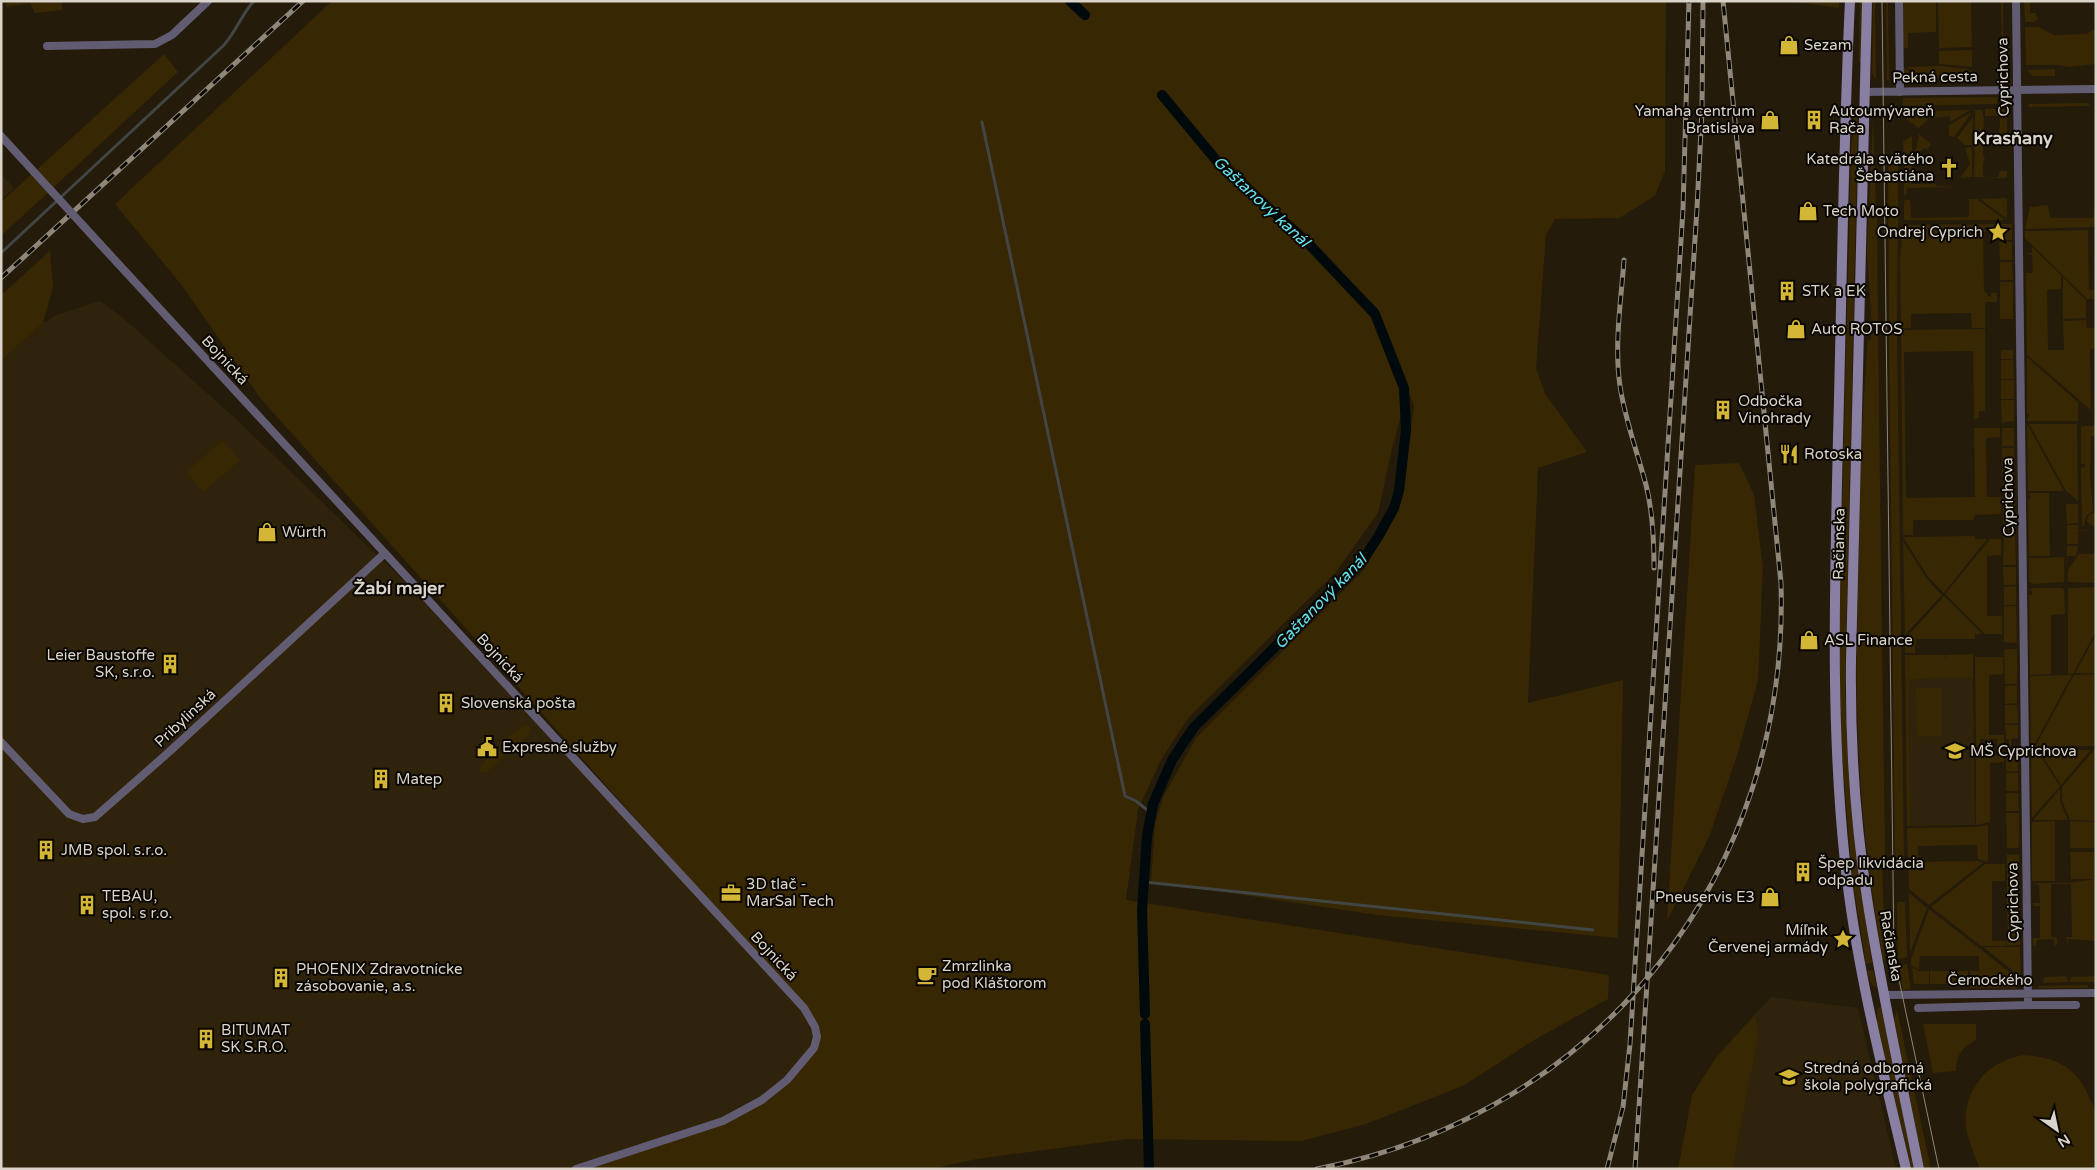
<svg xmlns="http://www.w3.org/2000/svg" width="2097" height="1170" font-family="'Varela Round',sans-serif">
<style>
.built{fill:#2f230b}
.green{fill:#372703}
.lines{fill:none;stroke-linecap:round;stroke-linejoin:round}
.stream{stroke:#414645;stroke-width:3}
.canal{stroke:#00090c;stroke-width:10}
.street{stroke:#615c72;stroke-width:8}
.secondary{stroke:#897fa3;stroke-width:10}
.tram{stroke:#8e877a;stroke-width:1}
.rail-casing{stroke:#8e877a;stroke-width:5}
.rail{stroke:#0a0702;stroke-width:3;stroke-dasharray:9;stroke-linecap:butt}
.street-bridge{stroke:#615c72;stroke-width:8}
.labels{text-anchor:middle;stroke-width:4;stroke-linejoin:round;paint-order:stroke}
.poi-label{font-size:15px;fill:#dad4ca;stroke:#0a0702;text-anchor:start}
.street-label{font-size:15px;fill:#dad4ca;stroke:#0a0702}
.water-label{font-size:16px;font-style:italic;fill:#66e1ef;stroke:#0a0702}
.quarter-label{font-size:18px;font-weight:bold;fill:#dad4ca;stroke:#0a0702}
</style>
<rect width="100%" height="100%" fill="#241b0b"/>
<!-- built -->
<path class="built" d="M1,174l13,14 -13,12z
M100,301l22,16 114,102 171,165 405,432 2,36 -25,30 -45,32 -161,55h-582v-808l42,-38 16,-9z
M1973,678l2,147 -65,1 -1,-147z
M1771,997l87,11 38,161h-217l13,-74 23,-37z"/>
<!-- green -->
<path class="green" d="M5,1h56l2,9 -28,3 -5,-10 -24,4z
M332,1h1334l-1,170 -10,25 -36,22 -64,1 -9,16 -10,134 10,26 41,57 -49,16 -10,235 95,-23 -5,258 -241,-23 -226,-34 4,-57 8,-27 33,-59 168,-168 36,-65 14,-99 -36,-97 -155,-153 -2,10 84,74 70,74 32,80 -15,55 -14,64 -42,59 -147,145 -27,41 -24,52 -12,90 483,75 -1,24 -74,41 -71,46 -97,38 -65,17 -174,-2 -150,20 -47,10h-347l161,-55 45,-32 25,-30 -2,-36 -551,-617 -78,-112 -68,-83z
M1790,1h49v7z
M1860,1h3l-2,61h-2z
M1873,1h2l1,79 -4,-7z
M1886,1h2l1,79h-2z
M1902,1h34v31l-28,1v15h-5z
M1938,1h33l1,46 -33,1z
M2001,1h2v62h-1z
M2024,1h6v12h6l2,6 -4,3h-9z
M2025,27h14l15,8 32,-1 10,-5v35l-27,3 -10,-2h-33z
M1972,50v17l-33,-3v-13z
M164,54l14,18 -177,164v-34z
M1939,66l31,3 -25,10h-11l-1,-3h-4v3l-4,1 -19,-13z
M1903,67l19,12 -19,1z
M2055,69v7h-22l-6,-6z
M1972,70v9h-22z
M1997,97v7l-94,2v-8z
M2089,103v3l-60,1v-3z
M1985,109h14v7h-15l-1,38 2,6 -2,2v13l2,2h13l2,-6h7v7l-33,-1 1,-67h8v6h2z
M2001,109h6v29l-6,1 -2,-4z
M1970,110l-20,12v-6l-16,2 -3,-7z
M1904,111h20l4,9 -10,8 -15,-12z
M1972,112l-18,25 -5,-1v-11z
M1854,116h4l-13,577 9,137 5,46 13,87 -6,1 -14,-88 -11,-134 -2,-102 12,-488z
M1973,117l-1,28h-7l-8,-7z
M1873,118l3,89h1l1,123h-6l-5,-80z
M1919,134l12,10 -4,6 -2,-2 -10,6z
M1912,136v20l-8,4 -1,-19z
M1972,147v30l-12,1 10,-14 -5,-16z
M1892,153h6c1,58 -1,117 -1,175l-8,2 -1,-173z
M1912,159v25h24v2l24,1 -53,1 -1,7h-2v-32z
M2007,198v21l-27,-20z
M1969,199h8l28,21h-101v-19l2,-1h4l1,18 58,-1z
M2048,205l2,13h43l1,-10 2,-2v21l-71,2 5,-22z
M1998,224v6l-15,2 1,59 3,2 1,3h3v-3h6v9h-12v26h-13l-1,-15 -60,1v14l-10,1 -1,-69 3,-33 3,-2z
M1999,224h13v16h-13z
M2088,230l1,60h7v9h-9l-62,-61v-7z
M1999,242h13v18h-12z
M2032,247l29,28v14l-14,1 1,60h16l-1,-29 23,-1 1,8h9v20l-6,1 1,61 -64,-55 -1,-82h7l-1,-18 -7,-2h7z
M50,251l3,36 -10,36 -42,38v-66z
M2000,262h12l1,18h-13z
M2063,277l23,23v18l-23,1z
M2000,282h13v37h-13z
M1985,329v82h-6v6l-5,3 -1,-69 -69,1 2,146 69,-1 -1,-69h26v9l-14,1 1,59h14v17l-26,1 -1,5h-61v15h-10l-2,-205z
M1878,333l7,524 -3,1 3,102h-2c-12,-68 -21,-137 -24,-207 -4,-68 -2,-136 0,-204 1,-70 3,-139 9,-209h3v-6z
M1889,333l8,1 7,523h-9z
M2001,350h12v9h-12z
M2027,357l51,45v19h-51l2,-7h-2z
M2001,360h12l1,19h-13z
M2001,380h13v19h-13z
M2001,400h13v21l-12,2z
M2027,424l37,67h-36z
M2029,424h48l1,77 -12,-10z
M2083,426h13v10h-5l-1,38 3,37 -7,5 -2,10h-2l-1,-58 4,-1v-3h-4v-37z
M2002,428h12v18h-12z
M223,440l17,20 -37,32 -17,-20z
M2002,448h12l1,18 -13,1z
M1739,463l15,32 9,73 -5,112 -19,69 -29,86 -43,86 28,-456z
M2002,468h12l1,18h-12z
M2003,488h12v34l-3,3 -9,-1z
M2028,493h21l1,63h-21l-1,-57 3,-1z
M2066,504h12v19l-11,1z
M2091,513h5v13l-5,-1 -4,-4 1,-5z
M2067,525h11v5l18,1h-18v13h-11z
M2004,531l11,1 1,33h-13z
M1975,536v3h12l-43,54 -16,-16 -25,-40z
M1990,539h11v16l-14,1v60h15v18h-17l-40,-40z
M1903,541l24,38 15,16 -37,40z
M2067,546h11l-2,10h-9z
M2079,554h17v29l-28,-1v-12z
M2064,557v25l-31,2 -4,-2v-24z
M2003,567h13v18h-12z
M2016,586v19h-12v-18z
M2096,587v44l-23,43h-5v-85l2,-1z
M2033,588h29l2,2 1,24 -14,1v59l-21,1 -1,-80h3v-4l-3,-1z
M1944,596l38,38h-7v5h-59l-1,14h-10v-14z
M2004,606h12l1,37 -13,-1z
M2096,635v38h-21z
M2006,649h11v35h-12l-1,-34z
M1973,654v24l-64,1 1,147h-3l-2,-171h40v6l1,-6z
M1975,657h28v17l-14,1v60h15v12h-7v-8h-7v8h-3v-8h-7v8l-4,1z
M2094,674l2,72 -61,1 39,-72z
M2072,675l-39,72h-2l-1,-71z
M2017,685v18l-12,1v-18z
M1916,688h26v48l-25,1z
M2005,705h12l1,18 -13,1z
M527,725l4,4 -2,6 -12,12 -9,-9 13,-11z
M2005,725h13v13l-7,1v8h-2v-8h-3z
M498,748l7,8 -19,17 -6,-2 1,-6z
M2091,750l-30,35 -22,-34z
M2094,750h2v71l-26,-1 -8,-19v-14z
M2034,751h3l23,35 -28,32 -1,-64h3z
M1976,756h28v6l-14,1v59l-14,3z
M2006,756h12v15l-12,1z
M2006,773h12v18h-12z
M2060,789v12l8,19h-35z
M2006,793h12l1,18h-13z
M2006,813h13v34l-2,1h-10z
M2055,821v60h-23v-59z
M2070,821l26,1v26h-26z
M1988,825v37l-10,-3 -1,-14 -59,1v13l-10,1 -1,-32 69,-1z
M2070,852h24v27h-23z
M2007,854l12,1v24h-12z
M1978,861l5,2 -54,42 -20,-16 -1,-27z
M1985,864h20v17h-13v60h14l-1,5h-24l-50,-39z
M2096,879v62l-28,-2v7l-2,-9h6l-1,-53h-20v53l6,1v6l-3,2v-7l-17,1 -1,6 -3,-1v-7h7v-32h-7v-3h7l-1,-18 -7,-2h37z
M2007,880h13v10h-13z
M2020,891v19h-13v-19z
M1909,893l18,15 -17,45v-6z
M1897,902h8l2,55 -9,2z
M1929,909l92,72 -1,1 -50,1v-12h9v-15h-59l-1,14 -8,-5v-6z
M2020,911v19h-12l-1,-18z
M2020,931v14l-14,1 2,-14z
M1983,947h37l1,30z
M1907,964l4,25 -8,1 -4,-25z
M1912,967l7,4h10v13h-15z
M1873,970l4,19 -6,-6 -4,-12z
M1930,971h19v13h-19z
M1950,971h18v12l-18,1z
M2066,976l2,6 -25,1 1,-6z
M2096,976v6h-26l1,-5z
M2088,985v3h-49v-2z
M1970,986h46v2h-46z
M1881,1006l33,163h-3l-34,-146v-14z
M1897,1010l34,159h-7l-29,-144 -1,-6z
M1755,1015l3,22 -26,132h-54l14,-74 24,-37z
M1923,1024h53v16c-15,8 -19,15 -20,31l-23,2z
M2023,1055c30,2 54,11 66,42 3,6 6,12 7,18 1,18 0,36 0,54h-116c-5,-13 -11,-27 -14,-41 -4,-27 13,-57 38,-67 5,-3 12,-4 19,-6z"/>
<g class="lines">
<!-- stream -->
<path class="stream" d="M982,122l143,674 11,5 15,12
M1,253l222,-207c13,-14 18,-31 31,-45
M1145,882l448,48"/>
<!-- canal -->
<path class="canal" d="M1070,1l15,14
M1145,1014l-3,-104 5,-74 6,-32 19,-44 22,-33 169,-167 15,-23 16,-29 5,-17 7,-61 -2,-42 -29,-74 -70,-74 -84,-74 -59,-71
M1145,1024l4,145"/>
<!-- street -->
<path class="street" d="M1899,1l1,91
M2016,1l12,1004h48
M47,46l108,-2 17,-9 36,-34
M1864,92l232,-3
M100,244l704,764 11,19 2,10 -3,11 -27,32 -25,20 -39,21 -147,48
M1,742l68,72 14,5 12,-2 74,-65 216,-199
M1884,995l212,-2
M1918,1008l110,-3"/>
<!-- secondary -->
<path class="secondary" d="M1850,1c-7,146 -8,291 -12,437 -3,142 -8,283 7,424 11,104 37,205 61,307
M1867,1l-16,659c-1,79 4,160 16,238 14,91 34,181 52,271"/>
<!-- tram -->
<path class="tram" d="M1882,1l12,955 45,213"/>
<defs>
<path id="rail" d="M1624,260c-3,41 -10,85 -4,126 5,34 17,65 26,99 7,27 8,55 8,83
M1,278l302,-277
M1317,1169c285,-55 473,-298 464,-586l-58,-582
M1607,1169l16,-62 7,-63 53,-835 6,-208
M1635,1169l62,-961 5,-98 1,-109"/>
</defs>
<!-- rail casing -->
<use href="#rail" class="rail-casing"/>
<!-- rail -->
<use href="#rail" class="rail"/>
<!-- street-bridge -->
<path class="street-bridge" d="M1,136l99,108"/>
</g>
<!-- icons -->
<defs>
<symbol id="shop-bare" viewBox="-9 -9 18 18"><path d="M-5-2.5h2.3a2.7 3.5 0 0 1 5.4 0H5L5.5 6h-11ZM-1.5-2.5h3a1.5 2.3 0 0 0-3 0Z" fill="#d3b635" stroke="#0a0702" stroke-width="2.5" paint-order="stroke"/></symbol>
<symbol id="building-bare" viewBox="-9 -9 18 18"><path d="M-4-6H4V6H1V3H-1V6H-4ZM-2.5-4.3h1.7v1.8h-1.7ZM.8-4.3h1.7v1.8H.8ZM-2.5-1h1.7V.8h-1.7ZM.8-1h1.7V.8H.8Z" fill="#d3b635" stroke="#0a0702" stroke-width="2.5" paint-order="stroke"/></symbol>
<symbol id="church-bare" viewBox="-9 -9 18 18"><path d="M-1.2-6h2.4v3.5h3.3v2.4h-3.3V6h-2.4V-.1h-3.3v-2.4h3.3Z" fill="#d3b635" stroke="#0a0702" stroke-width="2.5" paint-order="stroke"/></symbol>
<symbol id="sight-bare" viewBox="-9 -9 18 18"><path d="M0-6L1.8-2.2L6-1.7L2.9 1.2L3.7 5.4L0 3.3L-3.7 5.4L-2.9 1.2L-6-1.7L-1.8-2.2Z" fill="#d3b635" stroke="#0a0702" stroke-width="2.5" paint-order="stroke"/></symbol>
<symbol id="restaurant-bare" viewBox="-9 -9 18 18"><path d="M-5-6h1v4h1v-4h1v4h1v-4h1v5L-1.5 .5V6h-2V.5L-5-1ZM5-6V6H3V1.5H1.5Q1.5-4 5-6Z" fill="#d3b635" stroke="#0a0702" stroke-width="2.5" paint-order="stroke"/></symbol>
<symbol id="civic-bare" viewBox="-9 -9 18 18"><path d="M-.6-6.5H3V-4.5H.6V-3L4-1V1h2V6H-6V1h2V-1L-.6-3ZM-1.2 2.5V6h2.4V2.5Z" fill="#d3b635" stroke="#0a0702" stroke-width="2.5" paint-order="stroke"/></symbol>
<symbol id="school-bare" viewBox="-9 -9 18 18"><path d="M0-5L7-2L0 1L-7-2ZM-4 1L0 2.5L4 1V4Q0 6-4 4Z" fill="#d3b635" stroke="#0a0702" stroke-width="2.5" paint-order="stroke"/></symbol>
<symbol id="office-bare" viewBox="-9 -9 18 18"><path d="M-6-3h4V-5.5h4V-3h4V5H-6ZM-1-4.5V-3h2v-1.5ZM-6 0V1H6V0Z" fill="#d3b635" stroke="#0a0702" stroke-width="2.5" paint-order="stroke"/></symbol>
<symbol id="cafe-bare" viewBox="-9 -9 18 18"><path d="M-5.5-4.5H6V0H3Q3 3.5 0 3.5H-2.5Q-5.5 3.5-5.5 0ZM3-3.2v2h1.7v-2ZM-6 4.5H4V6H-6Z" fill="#d3b635" stroke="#0a0702" stroke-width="2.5" paint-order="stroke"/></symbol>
</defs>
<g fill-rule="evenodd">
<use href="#shop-bare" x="1775" y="31" width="28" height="28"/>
<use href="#shop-bare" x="1756" y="106" width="28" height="28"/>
<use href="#building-bare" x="1800" y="106" width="28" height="28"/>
<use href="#church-bare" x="1935" y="154" width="28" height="28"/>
<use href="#shop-bare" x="1794" y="197" width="28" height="28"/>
<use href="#sight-bare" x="1984" y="218" width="28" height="28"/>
<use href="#building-bare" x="1773" y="277" width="28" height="28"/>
<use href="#shop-bare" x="1782" y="315" width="28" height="28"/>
<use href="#building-bare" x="1709" y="396" width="28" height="28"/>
<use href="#restaurant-bare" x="1775" y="440" width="28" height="28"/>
<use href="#shop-bare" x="253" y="518" width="28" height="28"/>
<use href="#shop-bare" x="1795" y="626" width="28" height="28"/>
<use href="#building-bare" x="156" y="650" width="28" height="28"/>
<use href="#building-bare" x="432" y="689" width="28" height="28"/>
<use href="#civic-bare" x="473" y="733" width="28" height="28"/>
<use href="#school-bare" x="1941" y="737" width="28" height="28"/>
<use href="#building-bare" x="367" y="765" width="28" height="28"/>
<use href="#building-bare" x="32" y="836" width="28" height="28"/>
<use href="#building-bare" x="1789" y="858" width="28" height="28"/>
<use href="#office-bare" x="717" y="879" width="28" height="28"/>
<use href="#shop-bare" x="1756" y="883" width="28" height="28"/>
<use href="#building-bare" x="73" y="891" width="28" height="28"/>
<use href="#sight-bare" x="1829" y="925" width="28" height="28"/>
<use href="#cafe-bare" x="913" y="961" width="28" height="28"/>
<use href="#building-bare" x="267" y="964" width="28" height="28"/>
<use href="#building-bare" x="192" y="1025" width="28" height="28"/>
<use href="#school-bare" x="1775" y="1063" width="28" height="28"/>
</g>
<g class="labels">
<!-- poi labels -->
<g class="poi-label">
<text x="1804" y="50">Sezam</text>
<text x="1755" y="116" text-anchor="end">Yamaha centrum<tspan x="1755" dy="17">Bratislava</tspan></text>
<text x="1829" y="116">Autoumývareň<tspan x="1829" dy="17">Rača</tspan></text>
<text x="1934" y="164" text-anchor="end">Katedrála svätého<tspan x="1934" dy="17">Šebastiána</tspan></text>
<text x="1823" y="216">Tech Moto</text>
<text x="1983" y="237" text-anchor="end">Ondrej Cyprich</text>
<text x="1802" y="296">STK a EK</text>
<text x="1811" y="334">Auto ROTOS</text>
<text x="1738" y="406">Odbočka<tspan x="1738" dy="17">Vinohrady</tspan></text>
<text x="1804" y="459">Rotoska</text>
<text x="282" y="537">Würth</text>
<text x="1824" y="645">ASL Finance</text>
<text x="155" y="660" text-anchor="end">Leier Baustoffe<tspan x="155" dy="17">SK, s.r.o.</tspan></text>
<text x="461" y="708">Slovenská pošta</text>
<text x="502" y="752">Expresné služby</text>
<text x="1970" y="756">MŠ Cyprichova</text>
<text x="396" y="784">Matep</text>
<text x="61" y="855">JMB spol. s.r.o.</text>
<text x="1818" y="868">Špep likvidácia<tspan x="1818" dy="17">odpadu</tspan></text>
<text x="746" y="889">3D tlač -<tspan x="746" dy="17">MarSal Tech</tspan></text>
<text x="102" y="901">TEBAU,<tspan x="102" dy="17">spol. s r.o.</tspan></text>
<text x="1755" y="902" text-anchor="end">Pneuservis E3</text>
<text x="1828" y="935" text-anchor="end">Míľnik<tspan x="1828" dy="17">Červenej armády</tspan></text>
<text x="942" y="971">Zmrzlinka<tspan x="942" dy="17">pod Kláštorom</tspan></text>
<text x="296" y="974">PHOENIX Zdravotnícke<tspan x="296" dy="17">zásobovanie, a.s.</tspan></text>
<text x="221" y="1035">BITUMAT<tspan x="221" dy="17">SK S.R.O.</tspan></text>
<text x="1804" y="1073">Stredná odborná<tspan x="1804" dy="17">škola polygrafická</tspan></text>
</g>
<!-- street labels -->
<g class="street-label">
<text transform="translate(1935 77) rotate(-1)" y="5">Pekná cesta</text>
<text transform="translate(2003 77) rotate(-91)" y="5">Cyprichova</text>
<text transform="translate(225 360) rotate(47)" y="5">Bojnická</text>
<text transform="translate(2008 497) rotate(-91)" y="5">Cyprichova</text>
<text transform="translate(1839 544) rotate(-89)" y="5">Račianska</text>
<text transform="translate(500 658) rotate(47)" y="5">Bojnická</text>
<text transform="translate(185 718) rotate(-43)" y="5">Pribylinská</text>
<text transform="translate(2013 902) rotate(-91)" y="5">Cyprichova</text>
<text transform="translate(1891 946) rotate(80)" y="5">Račianska</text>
<text transform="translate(774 956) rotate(47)" y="5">Bojnická</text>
<text x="1990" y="985">Černockého</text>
</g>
<!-- water labels -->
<g class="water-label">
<text transform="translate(1262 201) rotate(43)" y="6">Gaštanový kanál</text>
<text transform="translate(1320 601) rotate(-46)" y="6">Gaštanový kanál</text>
</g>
<!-- quarter labels -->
<g class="quarter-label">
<text x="2013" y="144">Krasňany</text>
<text x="399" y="594">Žabí majer</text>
</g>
</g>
<!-- border -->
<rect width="2097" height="1170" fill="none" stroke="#dad4ca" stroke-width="5"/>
<!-- north arrow -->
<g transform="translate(2057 1130) rotate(147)" stroke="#0a0702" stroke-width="4" paint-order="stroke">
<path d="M0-4L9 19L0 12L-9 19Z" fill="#dad4ca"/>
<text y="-8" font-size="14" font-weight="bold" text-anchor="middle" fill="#dad4ca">N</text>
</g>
</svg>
